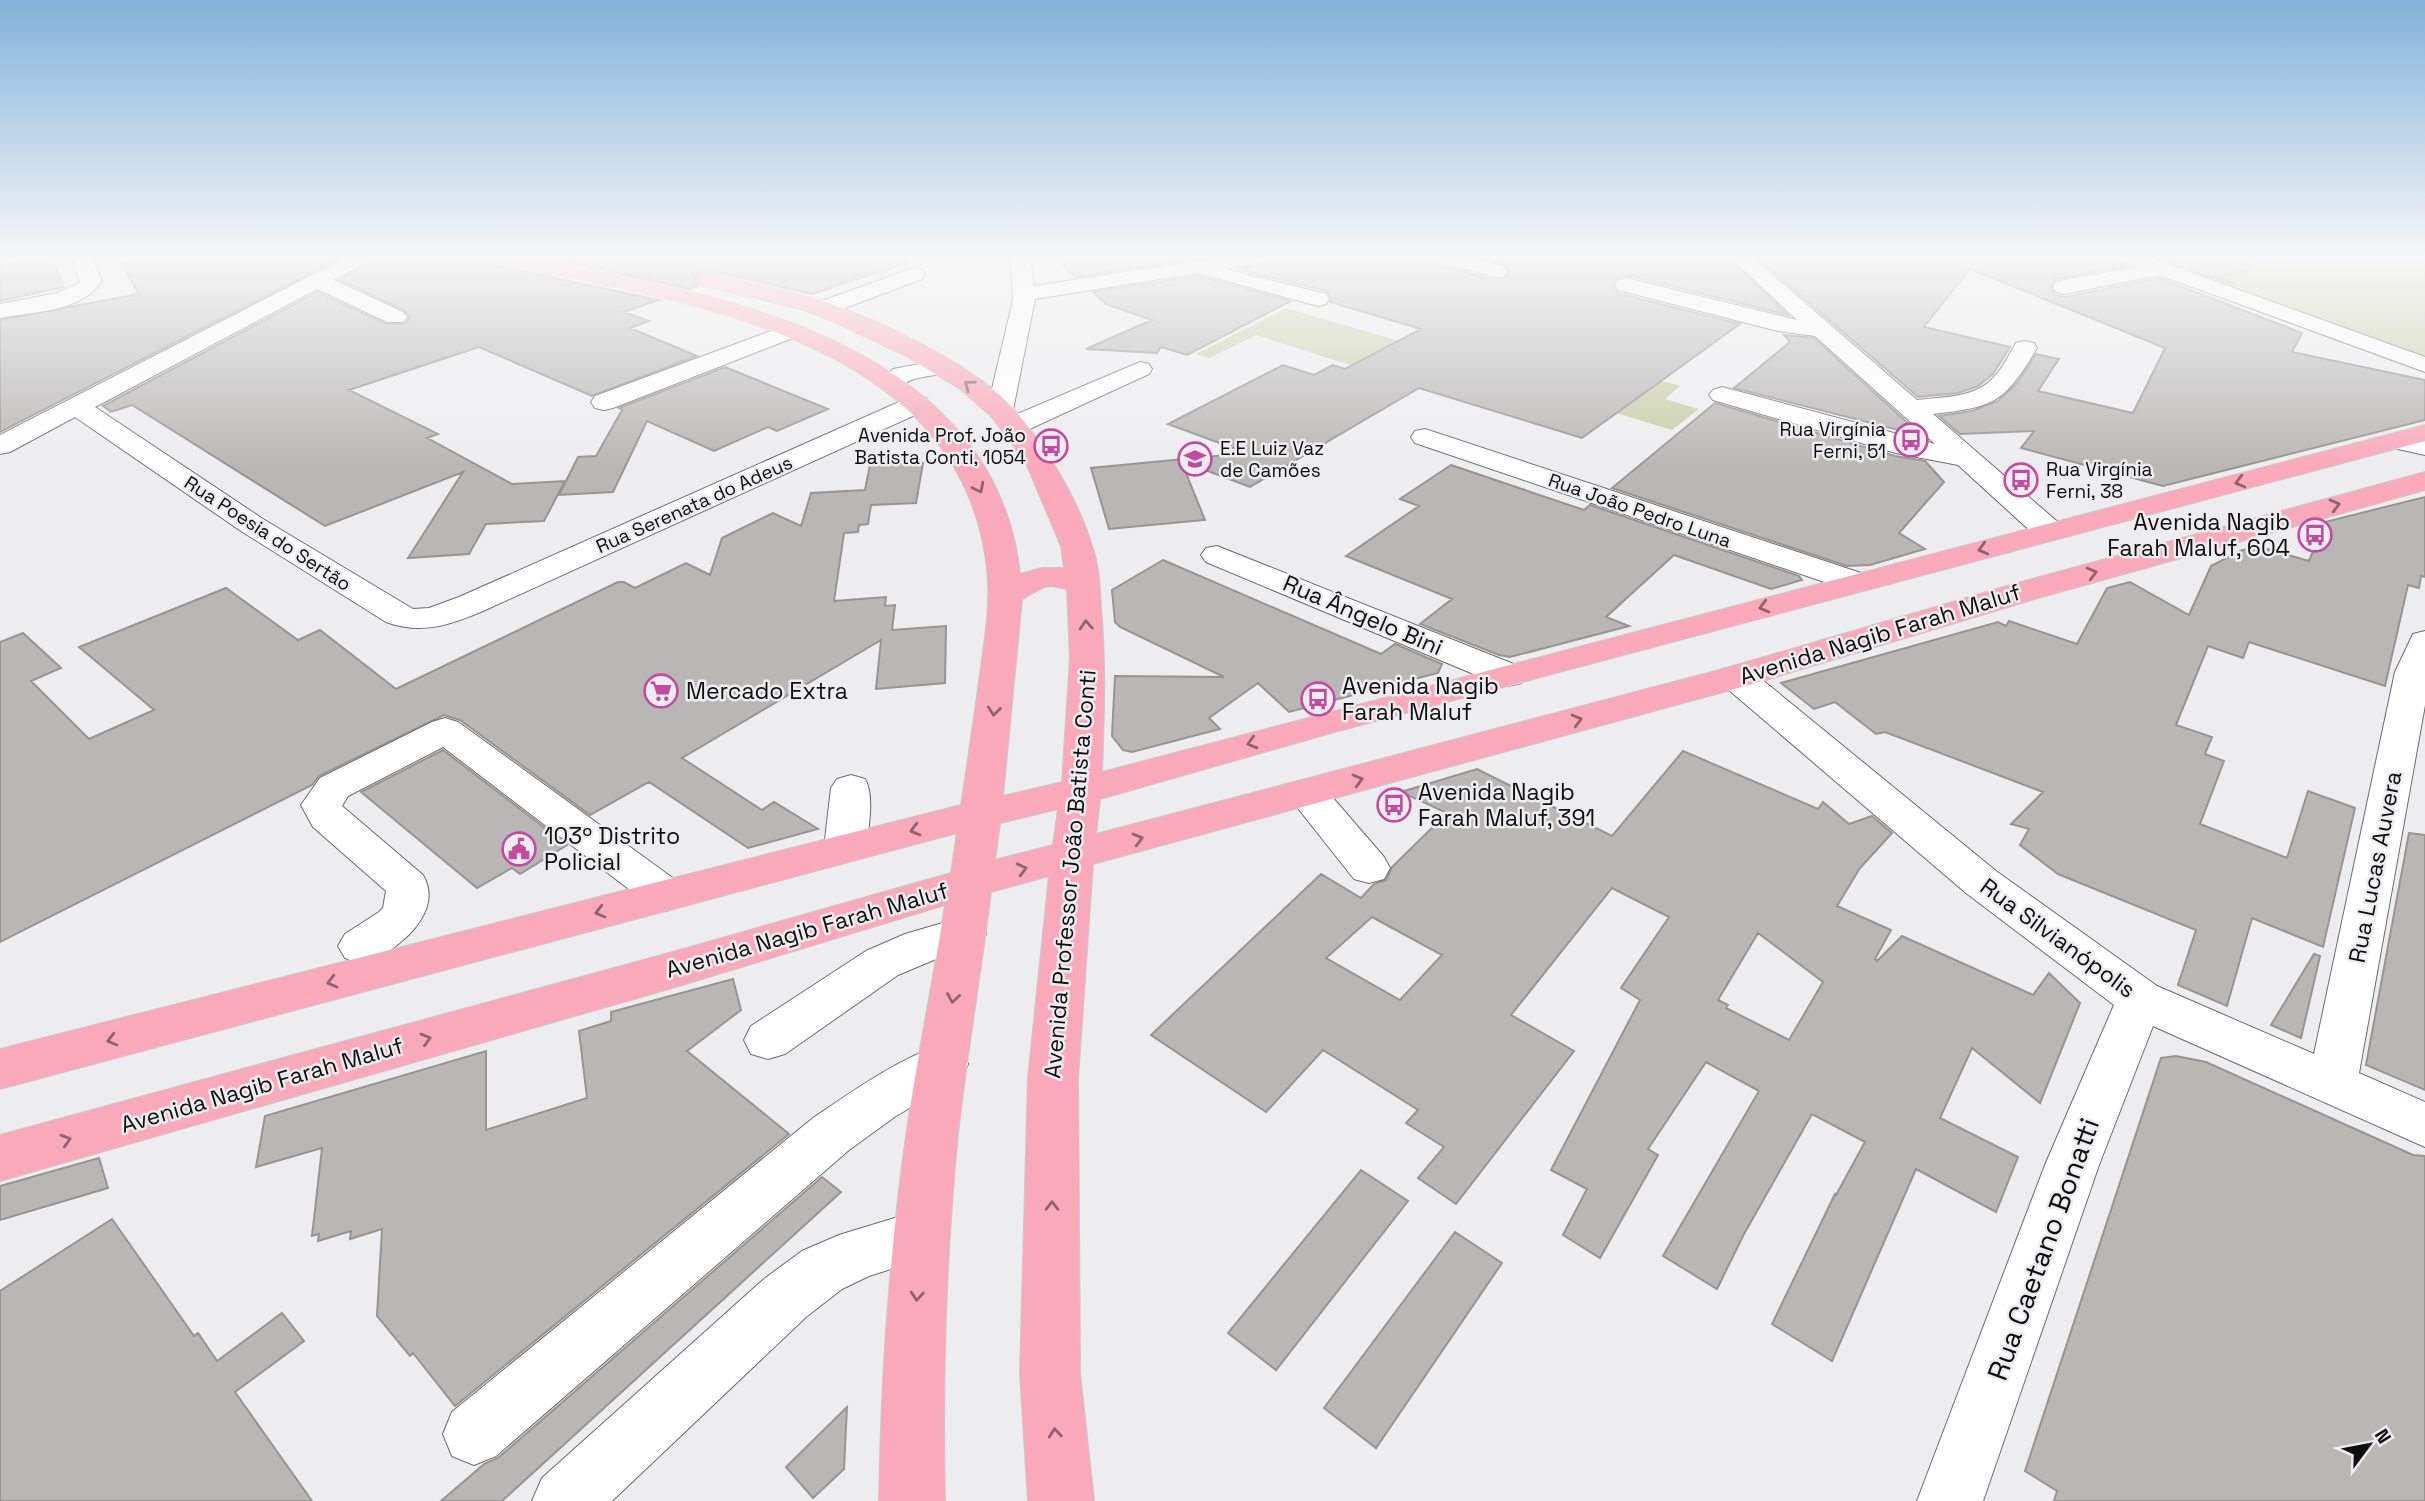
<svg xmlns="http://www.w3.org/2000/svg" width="2425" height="1501" font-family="'Space Grotesk',sans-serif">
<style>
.green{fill:#c9cea7}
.building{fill:#b9b7b6;stroke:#979594;stroke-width:2;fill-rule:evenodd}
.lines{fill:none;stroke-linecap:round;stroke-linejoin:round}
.minor-casing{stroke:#6b6c6d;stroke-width:2}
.major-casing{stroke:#cacaca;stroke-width:2}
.minor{fill:#fff;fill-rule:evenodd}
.major{fill:#faa9bb;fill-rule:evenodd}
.oneway{stroke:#90636e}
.labels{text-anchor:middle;stroke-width:5;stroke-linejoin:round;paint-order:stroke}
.far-poi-label{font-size:19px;fill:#0e0e0f;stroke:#ededef;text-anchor:end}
.far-street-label{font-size:19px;fill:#0e0e0f;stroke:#ededef}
.poi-label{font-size:23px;fill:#0e0e0f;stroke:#ededef;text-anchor:start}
.street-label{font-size:23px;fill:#0e0e0f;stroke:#ededef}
.near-street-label{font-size:28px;fill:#0e0e0f;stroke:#ededef}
</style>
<rect width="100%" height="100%" fill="#ededef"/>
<!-- green -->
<path class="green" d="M2135,257h290v103z
M1286,308l171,50 184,17 39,11 -15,13 34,10 -27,21 -236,-71 -39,21 -141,-45 -47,23 -13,-4z"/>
<!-- building -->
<path class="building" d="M51,257l13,30 -64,14v-35z
M159,257h183l-342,175v-112l139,-26 -17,-30z
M375,257h81l202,43 -34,12 25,9 -19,7 67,28 -105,40 -113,-49 -130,43 89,44 -11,4 85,46 53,-3 -21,40 -58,3 -17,30 -61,4 55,-86 -138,54 -193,-121 -21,7 -8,-6 214,-114 69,32h19l5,-7 -6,-7 -64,-30 30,-17z
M529,257h378l1,5 -96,32 -103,-24 -11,4 -3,5 2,7 -8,3 -106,-24z
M1054,257h155l-133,20z
M1276,257h152l5,7 63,16 10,-3 3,-5 -3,-7 -31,-8h253l60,58 -161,-40 -10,2 -4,7 4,9 123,31 -158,114 -163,-50 -169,99 -69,-26 24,59 -96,9 -18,-61 156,-15 -79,-29 115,-59 31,10 19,-10 12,4 76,-40 -91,-27 1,-4 -4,-7 -89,-22 32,-5z
M1756,257h360l4,6 7,3 -72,13 -4,9 4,7 10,2 95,-19 142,55 -10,19 133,28v40l-262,66 -142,-38 13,-17 -74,3 -21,-18 33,-5 26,-10 20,-19 18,-28 23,5 -21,32 95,22 32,-65 -195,-79 -46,58 86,20 -17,27 -15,12 -20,7 -40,4z
M2155,257h94l1,13 -34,7 19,7h-3z
M1198,276l93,25 -104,54 -26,-8 -4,6 -71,-4 66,-29 -46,-16 -13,-12z
M1784,335l30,3 108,98 -188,-48 56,-46z
M725,367l103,42 -51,22 -9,-4 -54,24 -67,-30 -34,71 -54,3 19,-38 18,-1 26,-46 -3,-2z
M1715,403l180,53 30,5 19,21 -45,51 26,16 -55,16 -23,1 -235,-78z
M923,463l-7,40 -45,2 -3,19 -9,1 -1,7 -14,1 -10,68 52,-4 -1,9 10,-1 -3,25 54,-4 -1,57 -69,6 5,-49 -199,118 80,52 12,-8 44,27 -70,19 -99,-66 -59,33 -130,-95 -16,-5 -125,61 -7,9 -312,157v-300l23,-9 38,35 -30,13 58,58 65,-29 -75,-63 147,-59 72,52 22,-10 76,59 222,-107h6l11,6 51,-25 24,12 12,-37 51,-25 28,13 10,-33 54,-3 5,-25z
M1451,465l133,45 6,-5 209,71 3,4 -31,9 -97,-34 -68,62 23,9 -119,31 -11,-2 -79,-31 32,-25 -106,-43 73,-50 -19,-7z
M2425,497v80l-4,-1 -2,12 -11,-3 -23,101 -136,-44 -6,16 -35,-12 -32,79 36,12 -7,17 19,7 -24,63 87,34 21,-67 47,17 -32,139 -71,-29 -25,88 -49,-21 18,-55 -138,-56 -38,-29 9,-16 -18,-5 32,-32 -158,-60 -9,2 -41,-32 -21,7 -33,-26 217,-61 8,4 3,-5 68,23 30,-56 23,-6 59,33 22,-49 29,-15 17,-5 52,15 16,-39z
M1163,560l218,94 14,-10 47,20 -4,9 -149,39 -31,-29 -49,35 11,11 -88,23 -9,-2 -11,-14 3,-60 109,1 -104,-50 -5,-5 -3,-32z
M443,750l124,95 -47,29 -8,-6 -35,20 -116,-96z
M1683,751l135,58 5,-7 26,22 23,-8 20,17 -32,35 -23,38 54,24 -16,29 2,2 25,-25 131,59 16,-22 31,30 -40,100 -68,-55 -32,70 78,39 -22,55 -80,-43 -84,192 -60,-37 63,-130 1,1 29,-53 -53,-28 -68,120 -27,55 -54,-33 96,-165 -53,-29 -58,87 10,6 -58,103 -37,-23 24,-46 -36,-19 89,-170 -19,-12 48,-71 -57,-29 -101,127 63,36 -118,153 -38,-26 26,-31 -38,-24 12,-13 -95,-60 -57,62 -115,-77 170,-161 40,24 13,-14 12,-4 6,-13 55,-54 -46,-21 76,-23 135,67zM1372,917l70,38 -42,45 -74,-42zM1758,933l65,49 -34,58 -63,-32 2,-3 -10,-5z
M2409,833l16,2v255l-59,-25z
M2314,954l6,2 -19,82 -30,-13z
M733,979l8,31 -54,41 102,83 -334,272 -42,-53 -3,3 -33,-40 5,-87 -32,10 1,-8 -33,10 1,-7 -7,2 10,-88 -66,19 9,-51 221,-65v79l101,-32 -8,-67 32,-10v-9z
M2176,1056l30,6 207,93 12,1v345h-371l3,-10 -32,-20 136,-413z
M99,1158l9,30 -108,32v-34z
M1361,1170l47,31 -132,169 -48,-37z
M822,1177l19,15 -339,309h-61l43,-37 14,-6z
M112,1219l82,117 4,-3 19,28 65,-48 22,28 -69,51 77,109h-312v-210z
M1455,1232l47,31 -126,185 -52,-40z
M847,1407l-3,62 -31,29 -27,-31z"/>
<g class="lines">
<defs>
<path id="minor" d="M71,257h20l11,24c-20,31 -69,31 -102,37v-14l57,-11 22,-10 1,-2z
M347,257h25l-3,4 -35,19 69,32 4,5 -4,5h-16l-70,-33 -222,118 168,112 150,90 16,-1 30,-11 449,-199 9,-2 9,2 4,6 -4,6 -443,201c-33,14 -62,24 -97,11l-145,-91 -166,-114 -65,35 -10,2v-19z
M1010,257h20l4,29 190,-29h49l-3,4 -45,8 101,25 3,5 -3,5 -8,2 -120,-33 -163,26 -22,111 -4,6 -9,2 -9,-2 -4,-6 26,-110z
M1431,257h34l39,9 3,5 -3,5 -8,1 -62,-16z
M1730,257h22l165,143c26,-3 60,-2 78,-24 9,-10 14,-22 21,-33l9,-2 9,2 3,5c-32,54 -41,59 -104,66l127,110 4,7 -4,7 -11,2 -11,-2 -80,-73 -62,-12 -183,-53 -4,-5 4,-5 9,-3 213,57 -120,-108 -37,-5 -160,-41 -3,-5 3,-5 8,-2 171,42z
M2119,257h29l277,100v15l-265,-97 -96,19 -8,-2 -3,-5 3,-5 8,-2 73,-13 -15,-6z
M914,268l8,1 3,5 -3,5 -93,35h-16l-3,-5 3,-5z
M790,324l8,2 4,5 -4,5 -185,72 -9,2 -9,-2 -4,-6 4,-6z
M941,360l9,2 3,5 -3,5c-12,3 -24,4 -36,7 -15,4 -12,15 -32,10l-4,-5 15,-15z
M1140,362l9,2 3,5 -3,5 -126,58 -10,2 -10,-2 -3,-6 3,-6z
M1425,429l442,146 5,7 -5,7 -11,3 -11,-3 -430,-146 -4,-6 4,-6z
M2399,433l26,6v16l-36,-8 -4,-6 4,-6z
M1217,546l304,121 5,8 -5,8 -13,3 -13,-3 -289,-121 -5,-7 5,-7z
M2425,631v74l-66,368 66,29v45l-272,-121 -54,139 -116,336h-66l128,-336 69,-160 -148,-112 -243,-208 -5,-8 5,-8 13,-3 13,3 247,202 161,115 157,68 81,-382 18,-38z
M445,718l13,4 223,162 7,11 -7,11 -15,5 -15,-5 -208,-159 -95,49 -6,10 81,69c18,31 -11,61 -36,77 -7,4 -17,11 -26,11 -5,0 -12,-4 -16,-5l-7,-12 7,-12 34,-22 4,-4 3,-17 -73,-64 -12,-22 19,-27 112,-56z
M851,775l14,4c10,15 4,63 -5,79l-15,4 -15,-4 -6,-10 7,-60 6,-9z
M1307,780l14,4 63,73 6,11 -6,11 -15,4 -15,-4 -61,-77 -6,-9 6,-9z
M963,917l16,5 7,12 -7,12 -43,13 -38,16 -113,79 -17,5 -17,-5 -7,-14 7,-14 115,-75 39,-17z
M943,1044l18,6 7,14 -7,14 -65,38 -47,34 -353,306 -22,9 -22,-9 -9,-22 9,-22 361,-294c40,-27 83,-58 130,-74z
M921,1210l20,7 8,18 -8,18 -72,23 -27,13 -36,28 -194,184h-80l10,-23 222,-199 38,-28 37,-16z"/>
<path id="major" d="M484,257c53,0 105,12 157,23 162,35 358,101 379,294l22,-6h22l-3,-22 -35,-83 -35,-47 -31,-27 -54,-33 -74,-35 -32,-12 -100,-24 -3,-5 3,-5 8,-2c36,9 73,15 108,26 57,18 153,63 194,106 33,36 68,94 82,141 7,19 8,42 9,62 5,55 3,109 1,164l1323,-347v16l-1094,292 -231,66 -4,35 627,-165 291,-85 411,-112v18l-387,108 -289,87 -656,179 -15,214 2,295 14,128h-66l-8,-128 8,-295 21,-202 -58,16c-10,81 -24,161 -33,242 -12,122 -16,244 -13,367h-66c2,-122 10,-244 27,-365 11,-78 27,-154 39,-231l-276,84 -669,192v-46l669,-182 282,-80 6,-40 -957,256v-40l961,-244c7,-44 13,-88 19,-131 5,-36 11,-70 7,-106 -27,-234 -308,-267 -493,-305l-7,-2zM1052,586l15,3 3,69 -8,124 -59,14 19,-197 22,-12zM1058,809l-5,36 -58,15 5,-37z"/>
</defs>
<!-- minor casing -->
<use href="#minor" class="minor-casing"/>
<!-- major casing -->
<use href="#major" class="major-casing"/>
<!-- minor -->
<use href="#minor" class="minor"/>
<!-- major -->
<use href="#major" class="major"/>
</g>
<!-- one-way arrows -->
<defs><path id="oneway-chevron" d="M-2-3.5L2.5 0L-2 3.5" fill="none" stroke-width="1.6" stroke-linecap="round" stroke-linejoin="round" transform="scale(1.75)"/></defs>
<g class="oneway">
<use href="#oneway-chevron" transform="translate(969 385) rotate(-144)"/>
<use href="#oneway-chevron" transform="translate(2240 482) rotate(165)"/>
<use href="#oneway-chevron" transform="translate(979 488) rotate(63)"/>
<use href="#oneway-chevron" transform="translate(2335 505) rotate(-15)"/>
<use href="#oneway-chevron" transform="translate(1983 549) rotate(165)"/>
<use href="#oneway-chevron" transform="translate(2092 573) rotate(-15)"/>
<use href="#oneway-chevron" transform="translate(1764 607) rotate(165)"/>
<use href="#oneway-chevron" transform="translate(1086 625) rotate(-94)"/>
<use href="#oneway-chevron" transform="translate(994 711) rotate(96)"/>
<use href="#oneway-chevron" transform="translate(1577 720) rotate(-15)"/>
<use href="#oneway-chevron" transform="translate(1252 743) rotate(164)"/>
<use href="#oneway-chevron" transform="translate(1358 780) rotate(-15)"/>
<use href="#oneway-chevron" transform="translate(915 830) rotate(165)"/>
<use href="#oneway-chevron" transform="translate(1138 839) rotate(-15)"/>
<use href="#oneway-chevron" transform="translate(1022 869) rotate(-14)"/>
<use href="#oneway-chevron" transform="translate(600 912) rotate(165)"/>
<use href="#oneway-chevron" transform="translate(332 982) rotate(165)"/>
<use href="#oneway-chevron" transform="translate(953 998) rotate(99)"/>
<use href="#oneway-chevron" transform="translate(426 1039) rotate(-16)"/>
<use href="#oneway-chevron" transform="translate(112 1040) rotate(165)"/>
<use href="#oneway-chevron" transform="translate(66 1140) rotate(-16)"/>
<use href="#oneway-chevron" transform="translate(1052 1206) rotate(-90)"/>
<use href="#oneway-chevron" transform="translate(917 1296) rotate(94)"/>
<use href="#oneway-chevron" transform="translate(1055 1433) rotate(-95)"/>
</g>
<!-- sky -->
<linearGradient id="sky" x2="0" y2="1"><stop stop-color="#81b2d9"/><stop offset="0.55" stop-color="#f7f7f8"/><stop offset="1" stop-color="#f7f7f8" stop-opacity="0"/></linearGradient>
<rect width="2425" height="467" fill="url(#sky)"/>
<!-- icons -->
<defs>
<symbol id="bus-ring" viewBox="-11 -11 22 22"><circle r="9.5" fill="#ededef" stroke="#c34b9f" stroke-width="1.5"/><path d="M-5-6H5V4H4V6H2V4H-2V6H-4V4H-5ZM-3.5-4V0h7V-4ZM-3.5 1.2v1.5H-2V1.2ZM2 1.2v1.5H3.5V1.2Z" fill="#c34b9f"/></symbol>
<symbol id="school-ring" viewBox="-11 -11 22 22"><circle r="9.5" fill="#ededef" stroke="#c34b9f" stroke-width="1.5"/><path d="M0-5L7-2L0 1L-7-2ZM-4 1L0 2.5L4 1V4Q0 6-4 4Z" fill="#c34b9f"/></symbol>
<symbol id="supermarket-ring" viewBox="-11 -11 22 22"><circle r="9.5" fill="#ededef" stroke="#c34b9f" stroke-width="1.5"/><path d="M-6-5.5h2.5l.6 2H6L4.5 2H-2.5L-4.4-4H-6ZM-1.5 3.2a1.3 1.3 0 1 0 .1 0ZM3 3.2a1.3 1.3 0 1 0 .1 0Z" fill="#c34b9f"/></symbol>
<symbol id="civic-ring" viewBox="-11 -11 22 22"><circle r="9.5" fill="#ededef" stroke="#c34b9f" stroke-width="1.5"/><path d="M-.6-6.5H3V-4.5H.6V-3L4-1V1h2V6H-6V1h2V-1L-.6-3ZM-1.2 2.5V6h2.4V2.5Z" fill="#c34b9f"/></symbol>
</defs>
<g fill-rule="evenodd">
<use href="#bus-ring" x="1892" y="421" width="38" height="38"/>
<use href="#bus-ring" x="1032" y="427" width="38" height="38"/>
<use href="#school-ring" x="1176" y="440" width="38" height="38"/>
<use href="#bus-ring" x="2002" y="461" width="38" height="38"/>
<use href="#bus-ring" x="2296" y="516" width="38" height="38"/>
<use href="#supermarket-ring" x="642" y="672" width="38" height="38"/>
<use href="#bus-ring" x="1299" y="680" width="38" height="38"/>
<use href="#bus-ring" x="1375" y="786" width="38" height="38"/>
<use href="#civic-ring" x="500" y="830" width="38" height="38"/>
</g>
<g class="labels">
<!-- far-poi labels -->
<g class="far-poi-label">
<text x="1886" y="436">Rua Virgínia<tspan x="1886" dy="22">Ferni, 51</tspan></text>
<text x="1026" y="442">Avenida Prof. João<tspan x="1026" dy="22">Batista Conti, 1054</tspan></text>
<text x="1220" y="455" text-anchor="start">E.E Luiz Vaz<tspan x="1220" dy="22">de Camões</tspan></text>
<text x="2046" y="476" text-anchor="start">Rua Virgínia<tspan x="2046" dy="22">Ferni, 38</tspan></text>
</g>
<!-- far-street labels -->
<g class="far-street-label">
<text transform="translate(694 504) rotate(-24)" y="7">Rua Serenata do Adeus</text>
<text transform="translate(1640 510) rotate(19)" y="7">Rua João Pedro Luna</text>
<text transform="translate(268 533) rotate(33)" y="7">Rua Poesia do Sertão</text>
</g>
<!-- poi labels -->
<g class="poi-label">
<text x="2290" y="530" text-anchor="end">Avenida Nagib<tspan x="2290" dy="26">Farah Maluf, 604</tspan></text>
<text x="1342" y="694">Avenida Nagib<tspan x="1342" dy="26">Farah Maluf</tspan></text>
<text x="686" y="699">Mercado Extra</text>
<text x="1418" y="800">Avenida Nagib<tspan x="1418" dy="26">Farah Maluf, 391</tspan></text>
<text x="544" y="844">103º Distrito<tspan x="544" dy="26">Policial</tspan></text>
</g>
<!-- street labels -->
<g class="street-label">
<text transform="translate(1363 615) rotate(23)" y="8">Rua Ângelo Bini</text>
<text transform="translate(1880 634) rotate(-17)" y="8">Avenida Nagib Farah Maluf</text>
<text transform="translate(2375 867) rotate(-79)" y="8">Rua Lucas Auvera</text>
<text transform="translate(1070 874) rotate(-85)" y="8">Avenida Professor João Batista Conti</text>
<text transform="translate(807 930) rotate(-16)" y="8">Avenida Nagib Farah Maluf</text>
<text transform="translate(2058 938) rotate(36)" y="8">Rua Silvianópolis</text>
<text transform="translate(262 1085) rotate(-16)" y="8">Avenida Nagib Farah Maluf</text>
</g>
<!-- near-street labels -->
<g class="near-street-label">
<text transform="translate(2043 1249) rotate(-70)" y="10">Rua Caetano Bonatti</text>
</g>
</g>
<!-- north arrow -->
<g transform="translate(2369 1445) rotate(58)" stroke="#ededef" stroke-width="5" paint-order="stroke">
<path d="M0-5L12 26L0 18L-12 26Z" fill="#0e0e0f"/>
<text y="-10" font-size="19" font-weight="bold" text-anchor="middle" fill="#0e0e0f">N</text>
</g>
</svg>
